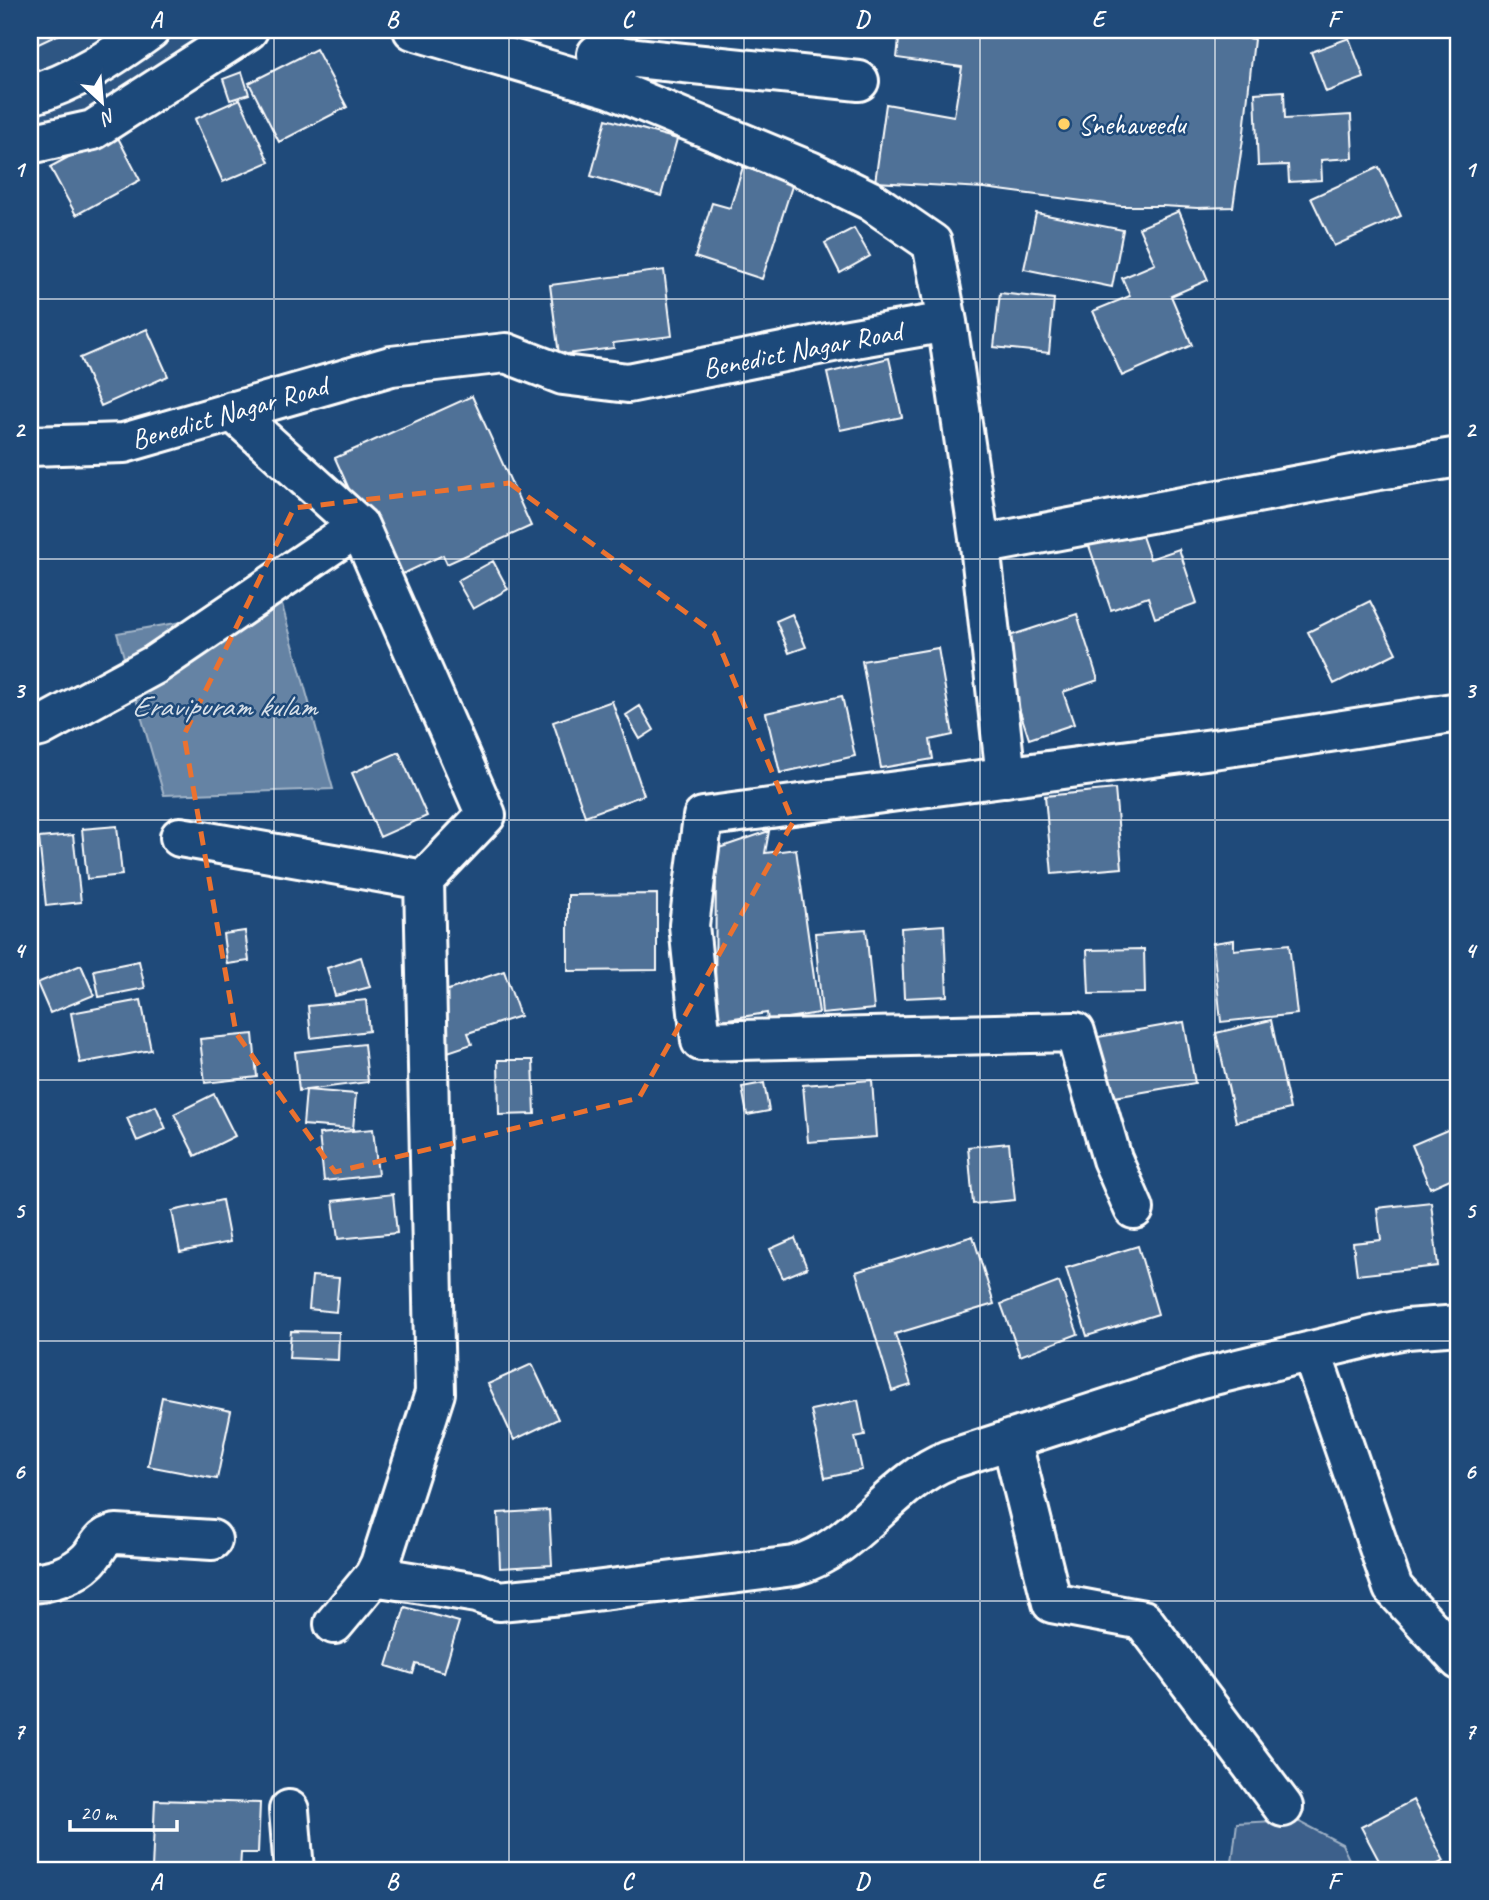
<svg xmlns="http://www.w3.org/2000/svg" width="1489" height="1900" font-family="Caveat,sans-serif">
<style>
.built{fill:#2e5683}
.green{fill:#3c618b;stroke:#9eb0c5;stroke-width:2}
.water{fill:#6583a4;stroke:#a3b5c8;stroke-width:2}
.building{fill:#507197;stroke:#fff;stroke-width:2}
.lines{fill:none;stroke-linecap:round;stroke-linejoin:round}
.minor-casing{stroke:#fff;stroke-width:44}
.minor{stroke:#1f4a7a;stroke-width:38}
.marked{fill:none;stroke:#eb7230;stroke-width:5;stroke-dasharray:14 9;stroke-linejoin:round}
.grid{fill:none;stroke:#fff;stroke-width:2;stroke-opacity:0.55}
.poi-dot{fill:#ffd166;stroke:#1f4a7a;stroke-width:2.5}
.labels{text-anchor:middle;stroke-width:5;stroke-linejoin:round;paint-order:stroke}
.poi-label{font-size:28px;fill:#fff;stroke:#1f4a7a;text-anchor:start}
.street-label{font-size:28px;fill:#fff;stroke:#1f4a7a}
.water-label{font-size:30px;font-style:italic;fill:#d8e0e8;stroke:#1f4a7a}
.neatline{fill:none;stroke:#fff;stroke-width:2.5}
.grid-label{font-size:23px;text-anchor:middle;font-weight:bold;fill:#fff}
</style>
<rect width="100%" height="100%" fill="#1f4a7a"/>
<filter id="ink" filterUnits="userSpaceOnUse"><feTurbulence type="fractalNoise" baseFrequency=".0143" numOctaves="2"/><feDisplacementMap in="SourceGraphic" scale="14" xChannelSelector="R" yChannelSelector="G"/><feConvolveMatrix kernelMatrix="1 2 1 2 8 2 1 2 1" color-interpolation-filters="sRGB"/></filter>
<g filter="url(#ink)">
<!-- built -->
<path class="built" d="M30,30h219l-164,89 -55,5z"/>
<!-- green -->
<path class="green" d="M1296,1820l46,24 12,26h-123l6,-47z"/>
<!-- water -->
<path class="water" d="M282,605l51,184 -169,6 -47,-162z"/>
<!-- building -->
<path class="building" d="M30,30h38l-38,18z
M900,30h223l15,2 62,-1 54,8 -10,93 -11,75 -36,1 -35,-2h-41l-137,-18 -109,-6 11,-78 68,12 8,-49 -65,-9z
M1349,38l15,40 -38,14 -15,-40z
M316,49l31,58 -68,35 -30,-59z
M242,72l7,22 -19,6 -7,-21z
M1284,91l1,28 66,-4 2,43 -32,2 1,20 -33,2 -1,-17 -30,1 -3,-73z
M240,99l29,63 -46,20 -28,-63z
M606,119l71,20 -16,57 -70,-20z
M115,132l25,48 -64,35 -26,-48z
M743,167l50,16 -31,96 -67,-22 17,-54 18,5z
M1379,167l22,49 -67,30 -23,-48z
M1179,211l29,69 -37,16 21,49 -70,31 -29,-65 37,-15 -8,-18 33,-14 -16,-36z
M1036,213l87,17 -11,57 -88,-18z
M854,228l16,28 -30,17 -15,-30z
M664,270l8,66 -59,7 1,5 -55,7 -9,-70z
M1000,293l54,6 -5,54 -55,-6z
M147,329l21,47 -67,30 -21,-48z
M889,358l13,59 -62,13 -13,-57z
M472,396l59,130 -84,38 -4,-9 -53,25 -55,-122z
M1135,516l15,43 29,-10 18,54 -42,15 -7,-21 -37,13 -26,-76z
M493,561l15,28 -35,20 -16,-28z
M1370,601l26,52 -62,31 -26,-52z
M792,614l14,33 -17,6 -13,-32z
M1077,614l21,66 -35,12 11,32 -45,15 -32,-99z
M938,648l15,87 -23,5 3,19 -52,9 -19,-107z
M842,696l13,60 -75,17 -14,-60z
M612,701l32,94 -59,21 -32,-94z
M640,706l14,24 -14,9 -14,-24z
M399,752l28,64 -47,21 -28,-64z
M1115,789l7,79 -70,6 -7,-78z
M117,826l5,49 -35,4 -5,-50z
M769,831l-4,22 31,-4 23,164 -51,8 -1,-8 -52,8 1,-172z
M73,835l8,67 -35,4 -7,-68z
M657,894v76l-89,1v-76z
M944,925l3,71 -43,2 -3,-70z
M866,929l8,80 -52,5 -7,-81z
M245,931l4,30 -22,3 -4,-30z
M1234,940v10l55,-6 8,70 -76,8 -8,-79z
M1144,949l1,44 -56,1 -2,-44z
M361,957l9,30 -35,9 -8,-28z
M139,961l6,27 -46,9 -5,-27z
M81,965l13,30 -44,18 -13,-30z
M504,971l16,45 -52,17 4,11 -42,14 -20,-55z
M141,1000l10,50 -71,13 -9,-50z
M366,1000l3,31 -58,7 -3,-32z
M1271,1020l19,89 -54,13 -20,-89z
M1184,1022l11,61 -86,15 -11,-61z
M253,1034l4,43 -52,6 -5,-44z
M364,1044l4,38 -69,9 -4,-39z
M498,1060h35l2,54 -36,1z
M872,1080l4,57 -68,5 -5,-57z
M764,1083l5,28 -22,4 -5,-28z
M306,1090l50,4 -3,35 -50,-4z
M214,1094l21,42 -40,20 -21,-42z
M156,1106l10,23 -29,12 -10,-23z
M1459,1125v50l-29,13 -18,-43z
M373,1129l5,46 -54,6 -5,-47z
M1009,1143l6,57 -42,4 -5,-57z
M393,1194l4,39 -59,6 -5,-38z
M222,1200l8,42 -50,10 -8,-41z
M1431,1202l7,64 -81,9 -4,-32 28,-3 -4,-32z
M973,1236l21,68 -99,30 16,51 -19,6 -36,-119z
M795,1238l12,30 -24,10 -13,-29z
M1138,1246l20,68 -71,22 -21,-68z
M312,1276l27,2 -3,34 -27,-3z
M1059,1282l19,52 -58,22 -19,-52z
M291,1331l48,1 -1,28 -49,-2z
M532,1364l26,55 -44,21 -26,-56z
M162,1397l69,14 -14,68 -69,-13z
M858,1400l7,35 -10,2 7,33 -37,8 -14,-68z
M549,1510l3,55 -52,3 -2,-55z
M405,1607l54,15 -15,50 -28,-8 -3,10 -26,-8z
M155,1800l105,3 -2,50h-17l-1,17h-88z
M1413,1800l31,61 -18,9h-42l-23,-43z"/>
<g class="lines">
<defs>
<path id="minor" d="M597,54l262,27
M30,95c44,-12 84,-39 120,-65
M30,144l63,-14 155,-100
M947,322l33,223 399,-75 80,-13
M232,411l127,115 127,289 -62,65
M30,446l94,-3 267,-77 115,-13 57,22 65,8 215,-43 104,-18 -15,-79 -61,-42 -61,-30 -200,-83 -197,-58
M980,545l26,232
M30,729l10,-2 116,-63 203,-138
M180,837l244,43 11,513 -55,171 -6,12
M1134,1209l-22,-50 -37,-127 -374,9 -12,-116 14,-108 562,-75 194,-30
M1311,1351l82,237 66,72
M1011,1439l41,164 91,17 140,187
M30,1583c20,-1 43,-8 58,-23 11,-11 10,-22 28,-26l96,6
M334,1624l40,-48 103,17 22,8 63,-6 232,-29c62,-17 97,-84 154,-106l253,-82 185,-45 21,-4 52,-4
M289,1810l5,60"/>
</defs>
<!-- minor casing -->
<use href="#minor" class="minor-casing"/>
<!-- minor -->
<use href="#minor" class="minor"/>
</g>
</g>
<!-- marked area -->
<path class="marked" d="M509,483l205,150 79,189 -154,276 -304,74 -99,-139 -52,-298 110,-227z"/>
<!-- grid -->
<path class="grid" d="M274,30v1840M509,30v1840M744,30v1840M980,30v1840M1215,30v1840M30,299h1429M30,559h1429M30,820h1429M30,1080h1429M30,1341h1429M30,1601h1429"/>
<!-- markers -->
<circle class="poi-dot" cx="1064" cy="124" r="7"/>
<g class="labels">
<!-- poi labels -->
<g class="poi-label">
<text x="1078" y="134">Snehaveedu</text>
</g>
<!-- street labels -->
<g class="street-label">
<text transform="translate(802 349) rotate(-11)" y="10">Benedict Nagar Road</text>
<text transform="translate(229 412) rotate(-16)" y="10">Benedict Nagar Road</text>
</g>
<!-- water labels -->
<g class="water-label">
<text x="224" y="716">Eravipuram kulam</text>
</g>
</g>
<!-- margin -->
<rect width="1489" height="1900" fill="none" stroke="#1f4a7a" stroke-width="77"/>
<!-- north arrow -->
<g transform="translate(102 102) rotate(154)" stroke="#1f4a7a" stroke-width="5" paint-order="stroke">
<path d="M0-5L12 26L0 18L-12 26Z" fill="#ffffff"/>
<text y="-10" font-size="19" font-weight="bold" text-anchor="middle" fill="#ffffff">N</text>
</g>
<!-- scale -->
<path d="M70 1820v10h107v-10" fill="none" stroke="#ffffff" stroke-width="3.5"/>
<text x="80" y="1820" font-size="21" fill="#ffffff" stroke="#1f4a7a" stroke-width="5" paint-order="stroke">20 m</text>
<rect x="38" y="38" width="1412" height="1824" class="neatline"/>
<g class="grid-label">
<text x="156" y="27">A</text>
<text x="392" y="27">B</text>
<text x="627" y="27">C</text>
<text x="862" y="27">D</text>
<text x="1098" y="27">E</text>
<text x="1333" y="27">F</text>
<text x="19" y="177">1</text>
<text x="1470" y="177">1</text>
<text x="19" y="437">2</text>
<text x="1470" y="437">2</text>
<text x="19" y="698">3</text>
<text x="1470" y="698">3</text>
<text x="19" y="958">4</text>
<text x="1470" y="958">4</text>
<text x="19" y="1218">5</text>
<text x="1470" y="1218">5</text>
<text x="19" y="1479">6</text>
<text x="1470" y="1479">6</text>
<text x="19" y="1739">7</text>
<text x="1470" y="1739">7</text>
<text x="156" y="1889">A</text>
<text x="392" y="1889">B</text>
<text x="627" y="1889">C</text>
<text x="862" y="1889">D</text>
<text x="1098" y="1889">E</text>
<text x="1333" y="1889">F</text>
</g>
</svg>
